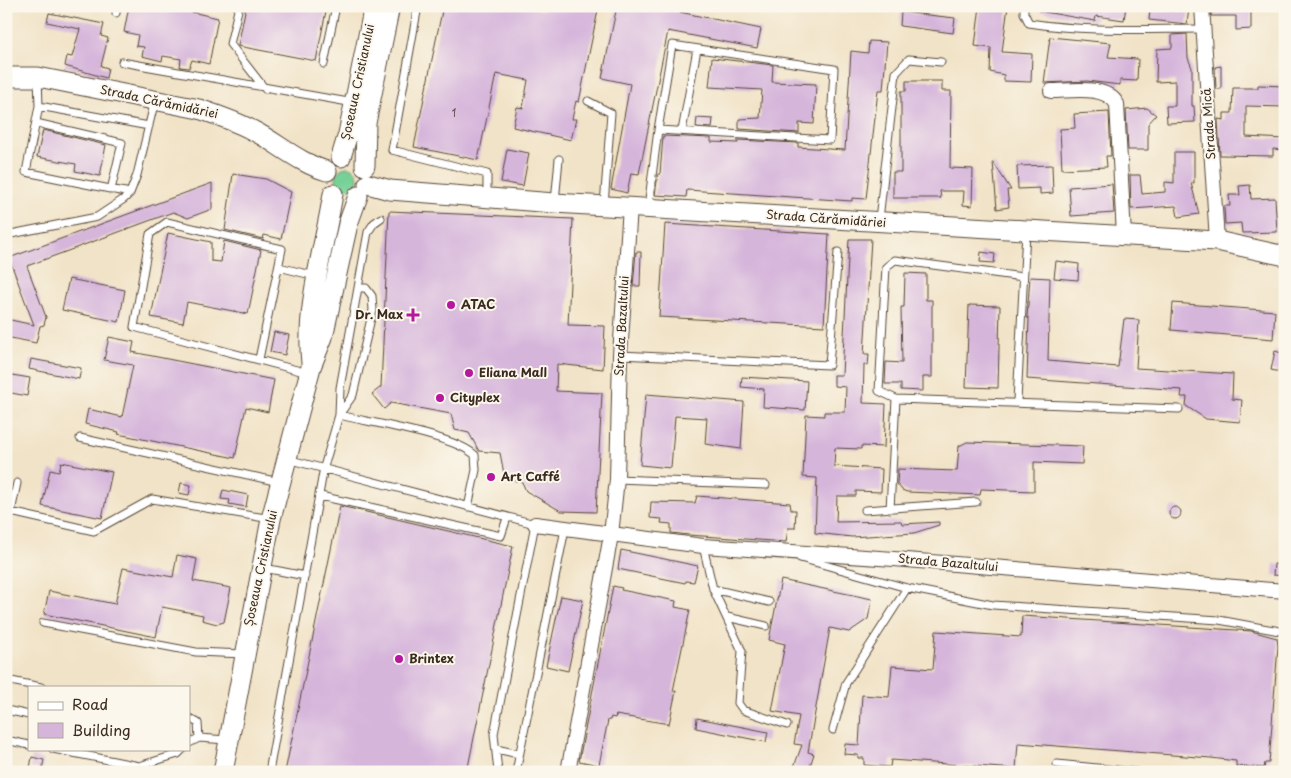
<svg xmlns="http://www.w3.org/2000/svg" width="1291" height="778" font-family="'Playpen Sans',sans-serif">
<style>
.green{fill:#76d197;stroke:#587e5a}
.building{fill:#d6b5db}
.lines{fill:none;stroke-linecap:round;stroke-linejoin:round}
.lane-casing{stroke:#564637;stroke-width:9}
.street-casing{stroke:#564637;stroke-width:16}
.secondary-casing{stroke:#564637;stroke-width:21}
.lane{stroke:#fff;stroke-width:7}
.street{stroke:#fff;stroke-width:14}
.secondary{stroke:#fff;stroke-width:19}
.poi-dot{fill:#b5179e;stroke:#fbf7ec;stroke-width:2}
.labels{text-anchor:middle;stroke-width:4;stroke-linejoin:round;paint-order:stroke}
.number-label{font-size:10px;fill:#624d4d}
.street-label{font-size:12px;fill:#3b2a1e;stroke:#fbf7ec}
.poi-label{font-size:12px;font-weight:bold;fill:#3b2a1e;stroke:#fbf7ec;text-anchor:start}
</style>
<rect width="100%" height="100%" fill="#fbf7ec"/>
<filter id="ink" filterUnits="userSpaceOnUse"><feTurbulence type="fractalNoise" baseFrequency=".02" numOctaves="2"/><feDisplacementMap in="SourceGraphic" scale="10" xChannelSelector="R" yChannelSelector="G"/><feConvolveMatrix kernelMatrix="1 2 1 2 8 2 1 2 1" color-interpolation-filters="sRGB"/></filter>
<filter id="wash" filterUnits="userSpaceOnUse"><feTurbulence type="fractalNoise" baseFrequency=".0096" numOctaves="4" result="noise"/><feDisplacementMap in="SourceGraphic" scale="20" xChannelSelector="R" yChannelSelector="G"/><feGaussianBlur stdDeviation="1.12" result="paint"/><feColorMatrix in="noise" values="0 0 0 0 0 0 0 0 0 0 0 0 0 0 0 0 0 1.4 0 .05"/><feComposite in="paint" operator="in"/></filter>
<g filter="url(#wash)">
<rect width="100%" height="100%" fill="#f1e3c7"/>
<!-- green -->
<path class="green" d="M336 178a11 11 0 1 1 22 0a11 11 0 1 1-22 0Z"/>
<g id="blocks">
<!-- building -->
<path class="building" d="M129,6h36l53,12 -9,46 -17,-4 -3,8 -9,-1 1,-8 -18,-3 -1,5 -20,-5 2,-9 -8,-1 2,-11 -14,-3z
M246,6h81l-11,55 -78,-15z
M443,6h80l20,4 1,-4h37l17,4 -19,92 -3,-1 -4,18h4l-5,21 -58,-13 4,-20 6,1 5,-28 -32,-6 -18,86 -64,-13z
M617,6h34l110,23 -4,19 -89,-17 -29,143 -8,-1 -4,20 -16,-4 19,-105 -28,-6z
M980,6h28l-6,46 30,2 -1,28 -27,-1v-6l-14,-3 1,-24 -16,-2z
M1040,6h86l-2,14 -28,-4 -1,5 -56,-10z
M1212,6h39v23l-15,1v-14h-25z
M1174,8h15l-2,16 -38,-4 1,-10 23,1z
M901,12l54,6 -2,15 -53,-7z
M49,13l55,11 -3,12 7,2 -7,28 7,2 -2,10 -41,-12 2,-10 5,1 8,-28 -33,-7z
M1187,34l1,24 4,10v38h2l1,16 -28,1 -1,-17h9v-25l-19,1 1,-33 15,-1v-13z
M1050,37l61,6 -3,14 30,2 -1,22 -17,-1v5l-33,-4 -43,2z
M869,41l18,1 -4,48h-5l-12,109 -14,-1v3l-165,-11 -1,7 -31,-2 3,-21h2l3,-38 48,2v4l27,1v-3l60,3v4l47,3 6,-99 17,2z
M712,58l61,7 -1,17 44,2 -2,40 -15,-1v10l-60,-4v-10l21,-1 2,-28 -53,-3z
M1221,66v23h-5l-1,-22z
M906,81h36v10h9l-1,77 23,1 -1,37 -9,-1 1,-14h-24l1,7h-48v-26h8v-81h5z
M1258,85l27,1v21l-39,-1v31l39,2v11l-12,-1v7l-53,-1 -2,-36 6,1v-7h8l1,-25h25z
M1147,108l9,7 -8,9v26h-20l-2,-40z
M1109,112l2,44h-5l1,11 -45,2 -2,-40 15,-1 -1,-14z
M697,118l16,1 -1,9 -16,-1z
M43,130l63,15 -6,31 -25,-5 1,-7 -39,-7z
M507,149l22,4 -6,33 -22,-4z
M1174,152h20v31h-3l8,31 -21,3 -2,-11 -45,3 -1,-34h10l2,19 23,-2v-10l9,1z
M993,162l18,28h-4l2,17 -12,2z
M1052,165l1,28 -13,1v-6l-22,1 -1,-23z
M233,174l33,5 25,13 -10,47 -17,-4 -1,4 -38,-9z
M212,183v26l-24,9 -15,-6 -146,54 19,51 -2,8 -4,1 -4,17 -30,-6v-18l28,6 -25,-67z
M1112,184l2,29 -43,3 -2,-29z
M1250,185l1,14 24,-1 2,34 -35,1 -1,-10 -16,1 -1,-18h6l-1,-11h11l-1,-9z
M389,211l184,8 -5,106 37,1 -2,43 -46,-5 -1,27 46,2 -6,119 -35,-1 -35,-20 -4,-9 -17,-3 -5,-26 -21,-2 -10,-18 -14,-3 -4,-16 -60,-11 -7,6 -12,-15 9,-7z
M665,224l164,10 -5,92 -165,-9z
M168,233l43,9v19l10,1 3,-21 37,9 -13,64 -61,-12 -4,21 -32,-6z
M849,239h22l-7,115h5l-1,12 -4,-1 -1,38 23,1 -2,43 -23,-1v3l-26,-1 -1,18 48,3 -1,23 -25,-1v5h-19l-1,26 65,-1 1,3 37,-2v3l-25,8 -62,4 -37,-4 2,-55 -14,-1 3,-62 18,1v-4h21l1,-25 -12,-1v-11h8z
M636,252h5l-1,34h-7z
M981,252l14,2 -1,9 -14,-1z
M1056,261l23,3 -1,16 -24,-2z
M905,273l21,1v26h6v77h-9v14l-22,-1v-6h-16l1,-22 16,1 -1,-56h3z
M1030,277l20,1 -2,83 70,6 6,-48 15,1 -3,48 97,6 -1,25 10,1 -2,22 -34,-3 -20,-13 1,-9h-6l1,-7 -155,-11 2,-61h-2z
M69,279l56,11 -6,32 -57,-12z
M1173,303l102,8 -2,28 -102,-9z
M969,305l31,1 -2,82 -32,-1z
M274,332l15,3 -4,20 -15,-3z
M109,337l25,5 -2,10 142,28 -6,32 -22,-5 -11,51 -117,-24 1,-2 -34,-8 3,-15 34,8 11,-52 -29,-5z
M1275,351l10,3v19l-14,-3z
M31,359l50,9 -2,11 -50,-10z
M6,374l24,4 -3,18 -21,-4z
M742,377l65,4 -2,29 -42,-3 1,-18 -23,-2z
M646,394l98,8 -3,47 -36,-5 2,-26 -32,-2 -4,52 -31,-3z
M967,442l116,4 -1,18 -48,-2v29l-53,-2 -1,6 -73,-3 -5,-2 -5,-6 1,-15 59,2 2,-25z
M61,462l51,10 -10,46 -60,-12 8,-36 9,2z
M181,483l10,2 -2,10 -10,-2z
M223,490l25,5 -2,12 -17,-3 1,-4 -9,-1z
M697,496l93,7 1,7h5l-1,18h-7l-2,14 -97,-7 -18,-2v-9l-10,-1 1,-4 -12,-1 1,-16 44,1z
M340,506l173,40 -46,226h-182z
M1169 513a6 6 0 1 1 12 0a6 6 0 1 1-12 0Z
M621,550l77,16 -4,16 -8,-1 -1,2 -67,-14z
M177,555l20,4 -4,22 38,7 -7,34 -7,2 -15,-4 1,-5 -41,-8 -6,30 -112,-23 5,-23 66,13 8,-36 50,9z
M1274,564l11,1v11l-12,-1z
M781,580l91,19 -4,20 -19,13 -19,-4 -22,124 6,2 -6,18h-16l10,-27 -8,-1 5,-28 -27,-5 13,-67 -16,-4z
M613,586l9,2 -1,2 55,11 -1,6 15,3 -17,81h3l-7,33 -53,-9 -1,3 -4,-1 -1,3h-2l-9,45 -20,-4z
M561,596l22,4 -15,71 -22,-5z
M1022,616l229,15 26,7 1,8 -9,117h-4l-1,5 -28,-2v-5l-25,-3 -193,-15 -2,26 -125,-9 -1,7 -26,-2v-7h-6v-3l-14,-1 1,-10 14,1 3,-50 27,2 3,-31 41,3 3,-38 85,6z
M697,718l71,14 -2,10 -70,-14z
M32,757l12,3 -2,10 -12,-2z"/>
</g>
</g>
<g filter="url(#ink)">
<use href="#blocks" fill-opacity="0" stroke="#564637" stroke-width="1"/>
<g class="lines">
<defs>
<path id="lane" d="M239,6l-9,38 35,45
M418,6l-26,144 95,24v23
M1024,6v7l5,10c57,9 116,6 173,6
M116,13l1,-7
M122,62l232,41
M324,64l12,-58
M38,77l1,29 -13,66 104,21
M588,101l23,12 -7,92
M39,106l110,20
M36,123l86,20 -11,47
M682,131l15,-82
M555,202l4,-43
M648,207l10,-77 14,-85 162,24 -4,71 -172,-10
M879,219l17,-146 13,-14 32,3
M6,235l91,-18 27,-18 6,-6 7,-18 18,-75
M279,267l36,9
M1023,277l-128,-17 -9,7 -7,124 17,8 283,10
M358,288h8l6,8 1,14 -20,85 -14,20c32,8 114,20 136,40l1,15 -8,37
M620,355l209,10 9,-113
M259,359l23,-110 -115,-27 -17,12 -16,93 174,46
M1017,401l9,-169
M80,438l199,44
M287,459l248,65 -41,210 4,38
M617,479l149,6
M17,483l-6,29 83,19 58,-32 119,20
M320,496l181,40 6,-18
M890,509l6,-110
M865,510l111,-8
M703,546l10,43 29,62 -4,52 5,7 44,15
M800,558l107,30 86,17 226,15 66,12
M264,568l41,8
M713,589l56,13
M727,617l39,9
M43,623l153,29 48,2
M6,680l35,7
M6,710l23,5
M189,718l9,5 1,15
M833,730l13,-47 61,-95
M6,740l23,5
M189,743l10,-5 28,2
M53,749l86,17 39,-12 5,-5
M496,749l23,5
M1057,764l80,8
M269,772l55,-305 15,-52 1,-27 28,-156 6,-9 7,-5
M516,772l49,-243"/>
<path id="street" d="M1202,6l15,235
M1051,91c20,0 54,-7 66,13l7,132
M535,524l168,22 191,13 391,32
M568,772l43,-237 6,-56 3,-124 10,-148"/>
<path id="secondary" d="M6,77h32l161,32c18,6 36,12 53,21 26,13 47,33 75,41
M341,157l7,-23 26,-128
M365,166l1,-43 24,-117
M368,184l22,6 164,13 663,38 68,15
M311,363c-6,-57 13,-113 22,-169
M223,772l48,-253 40,-152 12,-30 25,-113 10,-28"/>
</defs>
<!-- lane casing -->
<use href="#lane" class="lane-casing"/>
<!-- street casing -->
<use href="#street" class="street-casing"/>
<!-- secondary casing -->
<use href="#secondary" class="secondary-casing"/>
<!-- lane -->
<use href="#lane" class="lane"/>
<!-- street -->
<use href="#street" class="street"/>
<!-- secondary -->
<use href="#secondary" class="secondary"/>
</g>
</g>
<!-- markers -->
<g class="poi-dot">
<circle cx="451" cy="305" r="5"/>
<path d="M410.5 307.5h5v5h5v5h-5v5h-5v-5h-5v-5h5z"/>
<circle cx="469" cy="373" r="5"/>
<circle cx="440" cy="398" r="5"/>
<circle cx="491" cy="477" r="5"/>
<circle cx="399" cy="659" r="5"/>
</g>
<g class="labels">
<!-- number labels -->
<g class="number-label">
<text x="454" y="117">1</text>
</g>
<!-- street labels -->
<g class="street-label">
<text transform="translate(358 82) rotate(-78)" y="4">Șoseaua Cristianului</text>
<text transform="translate(159 102) rotate(12)" y="4">Strada Cărămidăriei</text>
<text transform="translate(1209 124) rotate(-94)" y="4">Strada Mică</text>
<text transform="translate(826 219) rotate(4)" y="4">Strada Cărămidăriei</text>
<text transform="translate(622 326) rotate(-87)" y="4">Strada Bazaltului</text>
<text transform="translate(948 563) rotate(5)" y="4">Strada Bazaltului</text>
<text transform="translate(261 568) rotate(-78)" y="4">Șoseaua Cristianului</text>
</g>
<!-- poi labels -->
<g class="poi-label">
<text x="461" y="309">ATAC</text>
<text x="403" y="319" text-anchor="end">Dr. Max</text>
<text x="479" y="377">Eliana Mall</text>
<text x="450" y="402">Cityplex</text>
<text x="501" y="481">Art Caffé</text>
<text x="409" y="663">Brintex</text>
</g>
</g>
<!-- margin -->
<rect width="1291" height="778" fill="none" stroke="#fbf7ec" stroke-width="25"/>
<!-- legend -->
<rect x="28" y="686" width="162" height="65" fill="#fbf7ec" stroke="#aea59a"/>
<rect x="38" y="702" width="25" height="8" fill="#ffffff" stroke="#aea59a"/>
<text x="72" y="710" font-size="15" fill="#3b2a1e">Road</text>
<rect x="38" y="723" width="25" height="15" fill="#d6b5db" stroke="#aea59a"/>
<text x="72" y="736" font-size="15" fill="#3b2a1e">Building</text>
</svg>
